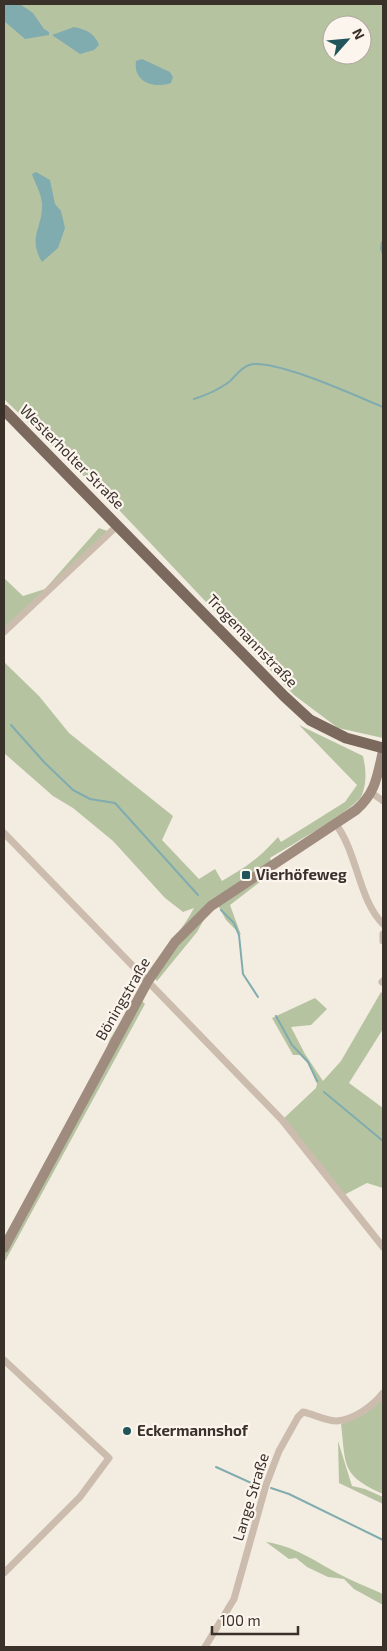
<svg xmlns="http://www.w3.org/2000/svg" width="387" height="1651" font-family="'Exo 2',sans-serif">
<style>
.green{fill:#b6c3a1;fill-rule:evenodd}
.water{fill:#80acb0}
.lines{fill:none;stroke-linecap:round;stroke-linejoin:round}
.stream{stroke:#80acb0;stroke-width:2}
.minor{stroke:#ccbcad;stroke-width:7}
.secondary{stroke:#a08c7e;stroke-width:10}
.primary{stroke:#7c695d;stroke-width:11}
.poi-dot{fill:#21555c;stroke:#fbf5ee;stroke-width:2}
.labels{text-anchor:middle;stroke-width:4.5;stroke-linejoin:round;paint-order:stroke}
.street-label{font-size:15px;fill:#3a312b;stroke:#fbf5ee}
.poi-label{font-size:15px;font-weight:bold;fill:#3a312b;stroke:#fbf5ee;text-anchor:start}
</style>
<rect width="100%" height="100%" fill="#f3ece1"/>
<!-- green -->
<path class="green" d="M4,4h379v734l-45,-10 -44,-33 -174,-184 -116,-112zM332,25h30v30h-30z
M99,528l11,4 -106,97v-51l19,18 22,-7z
M4,662l35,34 30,37 104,83 -11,24 37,39 16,-10 7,12c26,-15 36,-22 56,-44l3,5 64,-40 12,-17 -58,-60 64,31c3,14 4,25 -1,39 -6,14 -76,53 -92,63l4,13 -44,34 11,30 -15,-15 -11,-20 -18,32 -40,49 -9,-9c15,-21 34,-41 46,-64l-11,4 -18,-14 -52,-57 -40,-33 -20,-12 -49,-43z
M381,992l2,2v35l-34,54 34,25v80l-16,-5 -25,13 -60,-76 34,-32 1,-4 -8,-20 -9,-9h-7l-21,-37 43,-20 12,11 -16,16 -20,2 14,27 18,27 18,-20z
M137,996l8,8 -141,259v-26l99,-180 7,-18z
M383,1398v96c-42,-19 -37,-28 -42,-70l25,-11z
M338,1441l14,45 13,3 18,8v7l-44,-21z
M266,1542c28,4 47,18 71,31 15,8 31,14 46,21v11l-29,-16 -10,-10 -16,-2 -21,-10 -11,-9 -7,1z"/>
<!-- water -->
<path class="water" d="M4,4h16l13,9 11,16 5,3v3l-24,4 -21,-18z
M74,27c12,3 20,5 25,18l-5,5 -14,4 -28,-19z
M142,59l28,13 3,5 -2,6c-18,6 -38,-1 -35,-22z
M36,172l14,8 5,24 6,7 4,17 -7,20 -16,14c-15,-25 1,-34 0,-58 -1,-12 -7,-20 -10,-30z"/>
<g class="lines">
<!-- stream -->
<path class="stream" d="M382,242l-1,6 2,7
M194,399c13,-4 24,-9 35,-17 7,-6 10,-13 20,-17 23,-8 109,32 134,42
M11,725l33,37 29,28 17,9 25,4 83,92
M221,910l13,13 5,12 4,39 15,23
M276,1016l16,29 16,17 9,19
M324,1092l59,49
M216,1467l42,19
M271,1488l18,6 94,46"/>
<!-- minor -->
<path class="minor" d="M4,632l114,-107
M372,793l11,8
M335,823c23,30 23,76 48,101
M4,833l278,287 101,127
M383,934v7
M382,982l1,-1
M4,1360l105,98 -29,39 -76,76
M205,1647l29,-48 32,-114 13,-34 19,-34 5,-5c10,2 23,9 34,9 18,-2 36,-15 46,-28"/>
<!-- secondary -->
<path class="secondary" d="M4,1248l144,-267 27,-39 36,-36 145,-96c20,-18 21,-33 27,-59"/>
<!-- primary -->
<path class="primary" d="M4,410l280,286 26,24 36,18 37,10"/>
</g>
<!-- markers -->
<g class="poi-dot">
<rect x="241" y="870" width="10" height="10" rx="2.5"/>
<circle cx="127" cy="1431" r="5"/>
</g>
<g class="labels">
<!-- street labels -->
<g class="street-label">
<text transform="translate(72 457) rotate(45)" y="5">Westerholter Straße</text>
<text transform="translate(252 641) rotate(46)" y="5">Trogemannstraße</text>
<text transform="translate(123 999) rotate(-60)" y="5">Böningstraße</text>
<text transform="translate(251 1497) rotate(-73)" y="5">Lange Straße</text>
</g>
<!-- poi labels -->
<g class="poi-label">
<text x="256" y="880">Vierhöfeweg</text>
<text x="137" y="1436">Eckermannshof</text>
</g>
</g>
<!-- border -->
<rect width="387" height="1651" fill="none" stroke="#3a312b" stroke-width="10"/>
<!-- north arrow -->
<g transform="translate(347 40) rotate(63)"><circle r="24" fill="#fbf5ee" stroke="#aea7a0"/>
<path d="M0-4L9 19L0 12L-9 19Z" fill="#21555c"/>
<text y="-8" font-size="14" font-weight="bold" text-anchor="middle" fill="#3a312b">N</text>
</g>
<!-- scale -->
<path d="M212 1626v8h86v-8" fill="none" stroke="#3a312b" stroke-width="2.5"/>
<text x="220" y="1626" font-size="15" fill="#3a312b" stroke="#fbf5ee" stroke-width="4" paint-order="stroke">100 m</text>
</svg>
